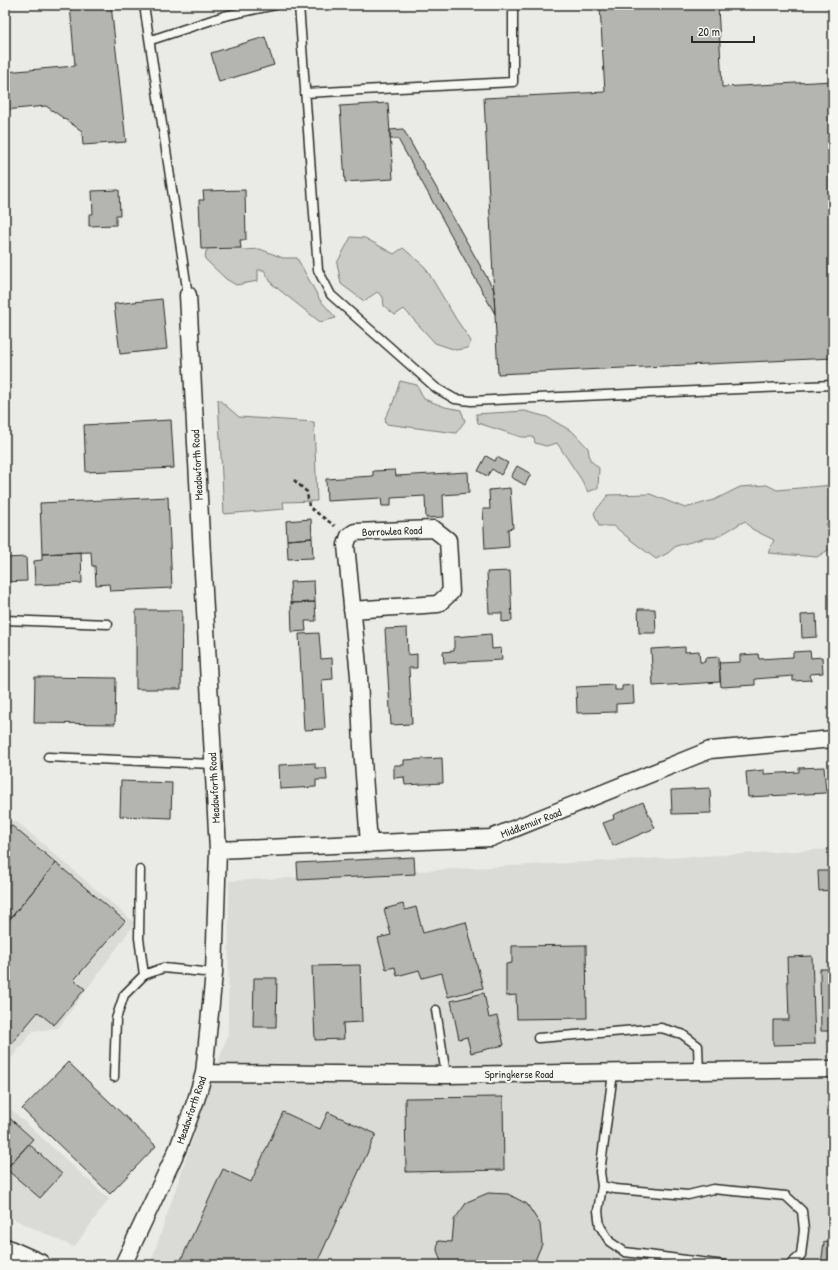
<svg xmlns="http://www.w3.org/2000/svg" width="838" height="1270" font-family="'Patrick Hand',sans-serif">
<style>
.built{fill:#dadad6}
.green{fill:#cacac7;stroke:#7a7a79}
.building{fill:#b4b4b1;stroke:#2b2b2b}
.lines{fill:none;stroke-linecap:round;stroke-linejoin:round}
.lane-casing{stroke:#2b2b2b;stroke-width:11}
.street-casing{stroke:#2b2b2b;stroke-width:19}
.primary-casing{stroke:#2b2b2b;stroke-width:25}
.path{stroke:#2b2b2b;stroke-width:2.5;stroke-dasharray:4 3;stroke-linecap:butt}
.lane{stroke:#f6f6f2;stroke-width:8}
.street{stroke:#f6f6f2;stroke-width:16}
.primary{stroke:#f6f6f2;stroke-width:22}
.labels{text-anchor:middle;stroke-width:4;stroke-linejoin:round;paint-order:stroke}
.street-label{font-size:11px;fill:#2b2b2b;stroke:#f6f6f2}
</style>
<rect width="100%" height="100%" fill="#eaeae6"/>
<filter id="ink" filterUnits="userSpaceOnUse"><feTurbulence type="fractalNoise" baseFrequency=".025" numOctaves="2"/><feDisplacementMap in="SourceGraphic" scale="8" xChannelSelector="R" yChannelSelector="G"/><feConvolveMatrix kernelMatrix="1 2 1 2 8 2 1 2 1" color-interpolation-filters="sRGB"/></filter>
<g filter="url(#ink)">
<!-- built -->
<path class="built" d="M5,821h11l119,102 -77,105 -25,3 -28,35z
M833,849v416h-683l78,-231 1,-153z
M5,1104l104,95 -35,48 -69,-32z"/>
<!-- green -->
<path class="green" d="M351,237l14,1 29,16 9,-6 22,19 31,52 15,22 -3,7 -12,2 -21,-7 -31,-34 -9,6 -11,-9 -1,-9 -6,-5 -13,9 -23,-17 -4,-21z
M213,245h22l8,5 17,-1 23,9h14l23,42 16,18 -16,4 -48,-38 -8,-14h-6v11l-22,4 -10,-6 -21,-20 1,-8z
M400,381l17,4 7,14 21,8 16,3 4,11 -9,12 -70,-9 -1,-6 8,-15z
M218,399l21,18 75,5 3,79 -34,1 1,7 -60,5z
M525,411l22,6 26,15 15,16 2,12 9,8 -1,20 -10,4 -7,-13 -24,-36 -11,3 -11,-3 -1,-6h-13l-43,-14 -2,-9z
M767,485l10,5 56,-5v32h-3l-4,8 7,1v21l-16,10 -49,-4 6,-13 -22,-11 -7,-8 -30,17h-9l-30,8 -8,7 -12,6 -24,-18 -18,-15h-15l-5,-13 14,-18 42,-1 35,14 29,-8 26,-13z"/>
<!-- building -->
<path class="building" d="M70,5h41l15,137 -43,3 -1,-14 -36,-25 -41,4v-38l70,-6z
M636,5h82l4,82 111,-6v277l-335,16 -14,-276 121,-6 -5,-85z
M265,37l9,28 -55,17 -8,-29z
M388,103l5,76 -48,3 -5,-76z
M403,129l91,161 1,24 -97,-175h-8v-9z
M119,190l1,25h-4v10l-27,1v-12h4l-1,-23z
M245,190l1,50h-6l1,8 -40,1 -2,-49h5l-1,-9z
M162,299l5,50 -47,5 -6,-50z
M171,420l3,48 -88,4 -2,-47z
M486,456l9,5 2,-4 11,6 -7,12 -9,-6 -5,7 -9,-5z
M517,466l14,8 -6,11 -14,-8z
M395,470l1,6 72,-4 1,21 -26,2 1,22 -18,1 -1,-22 -34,2v8h-9l-1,-8 -54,3 -1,-22 47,-3v-5z
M510,488l3,40 -5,1 1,18 -24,2 -2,-40h7l-1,-19z
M168,497l4,91 -62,3 -1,-7 -13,1 -1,-19h-3l-1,-14 -49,2 -2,-51z
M311,519l1,19 -25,2 -1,-19z
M312,538l1,20 -25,1 -1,-19z
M81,552l1,31 -47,2 -1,-24 8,-1v-6z
M26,557l1,24 -22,1v-24z
M510,571l2,50 -10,1v-9h-13l-2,-41z
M314,581l1,21 -24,1 -1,-21z
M315,602l1,19h-11l1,10 -14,1 -1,-29z
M638,609h17l1,24h-17z
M136,610h46l-1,79h-45z
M816,614l1,23 -15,1 -1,-23z
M407,628l1,27 9,-1v14h-8l3,56 -21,1 -6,-96z
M319,633l2,26 11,-1 1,21 -11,1 3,49 -21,1 -5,-96z
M491,634l1,15 9,-1 1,12 -58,3 -1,-11 11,-1v-14z
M685,647v5l14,-1 1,11h5v-4l14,-1 1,25 -67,4 -2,-37z
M810,651l1,7 11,-1 1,16 -13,1 1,6 -18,1v-5l-38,3v6l-34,2 -2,-24 21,-1v-7l18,-1 1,5 34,-2v-5z
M35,677l81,1 -1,46 -81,-1z
M615,685v5h7v-4l11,-1 1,18 -18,1v8l-39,1 -1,-26z
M442,758l1,25 -38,2 -1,-8 -10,1v-13h10v-5z
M315,763v5h11l1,12h-11v7l-36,2 -1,-24z
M824,767l2,26 -78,4 -2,-25 18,-2v4l35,-2v-4z
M121,781l51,2 -1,35 -51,-2z
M710,788l1,25 -39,1 -1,-24z
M643,802l12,26 -42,18 -10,-23 11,-4 -1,-4z
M11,825l45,38 -51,62v-94z
M414,857l1,17 -117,6 -1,-17z
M56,863l69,58 -51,59 11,9 -31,36 -16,-13 -33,39v-126z
M818,871h15v19l-14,1z
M403,904l2,6 11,-3 7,26 43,-11 17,66 -35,9 -6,-24 -20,5 -3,-8 -22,6 -2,-9 -9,2 -8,-31 13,-3 -7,-26z
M586,945l1,73 -70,1 -1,-24 -10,1v-32l6,-1v-17z
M812,956l3,88 -42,1v-25h16l-2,-63z
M360,965l2,57 -19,1 1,16 -29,1 -3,-74z
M820,969h13v62h-12z
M254,978h23l-1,49h-23z
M484,993l5,25 8,-2 7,29 -33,8 -4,-16 -8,2 -8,-38z
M68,1062l88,84 -46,48 -88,-85z
M503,1097l1,73 -98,2 -1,-74z
M283,1112l37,17 8,-17 48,22 -60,131h-130l-6,-3 43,-93 28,13z
M5,1114l28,25 -27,30 -1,-2z
M29,1144l33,30 -22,24 -34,-29z
M488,1193l20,1 19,10 13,20 2,20 -9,21h-90l-2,-3 -4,-12 1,-9 14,1 2,-22 13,-18z
M824,1242l9,1v22h-12z"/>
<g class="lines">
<defs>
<path id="lane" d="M144,5l44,290
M299,5l19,265 13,25 105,93 19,11 16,2 362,-16
M151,40l73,-24 51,-11
M305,93l208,-11v-77
M5,620l103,4
M48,757l165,7
M140,870l-1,68 5,37
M436,1010l10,65
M538,1038l123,-10 21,6 16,12 1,26
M613,1073l-13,99 2,14 -4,25 2,15 10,16 15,10 99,13
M114,1077l2,-58 8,-24 20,-20 19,-7 51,5
M602,1186l13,3 73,6 25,-6 73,7 16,15 2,19 -3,25 -11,10"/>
<path id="street" d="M352,610l86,-6 13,-12 -3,-52 -14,-11 -79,3 -6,4 -3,9 13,131 3,71 7,97
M218,850l273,-12 219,-88 123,-11
M204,1073l242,2 387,-6
M123,1265l55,-117 18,-48 8,-27 10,-100 4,-123 -30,-555"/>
<path id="primary" d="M5,1250l34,15"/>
</defs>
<!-- lane casing -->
<use href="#lane" class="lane-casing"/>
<!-- street casing -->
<use href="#street" class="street-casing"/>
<!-- primary casing -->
<use href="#primary" class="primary-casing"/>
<!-- path -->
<path class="path" d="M294,480l13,12 2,15 26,19"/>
<!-- lane -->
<use href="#lane" class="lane"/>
<!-- street -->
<use href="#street" class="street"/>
<!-- primary -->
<use href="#primary" class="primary"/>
</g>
</g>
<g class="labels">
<!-- street labels -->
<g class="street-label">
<text transform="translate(197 465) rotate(-93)" y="4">Meadowforth Road</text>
<text transform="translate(392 531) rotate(-2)" y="4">Borrowlea Road</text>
<text transform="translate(214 788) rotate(-93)" y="4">Meadowforth Road</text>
<text transform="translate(531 823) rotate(-21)" y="4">Middlemuir Road</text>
<text x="519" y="1078">Springkerse Road</text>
<text transform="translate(191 1110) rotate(-71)" y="4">Meadowforth Road</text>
</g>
</g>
<!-- margin -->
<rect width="838" height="1270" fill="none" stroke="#f6f6f2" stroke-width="20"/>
<rect x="10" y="10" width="818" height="1250" fill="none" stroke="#2b2b2b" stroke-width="1.5" filter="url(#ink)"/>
<!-- scale -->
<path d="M692 36v6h62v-6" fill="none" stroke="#2b2b2b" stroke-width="2"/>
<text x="698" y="36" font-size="12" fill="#2b2b2b" stroke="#f6f6f2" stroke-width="3" paint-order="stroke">20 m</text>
</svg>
